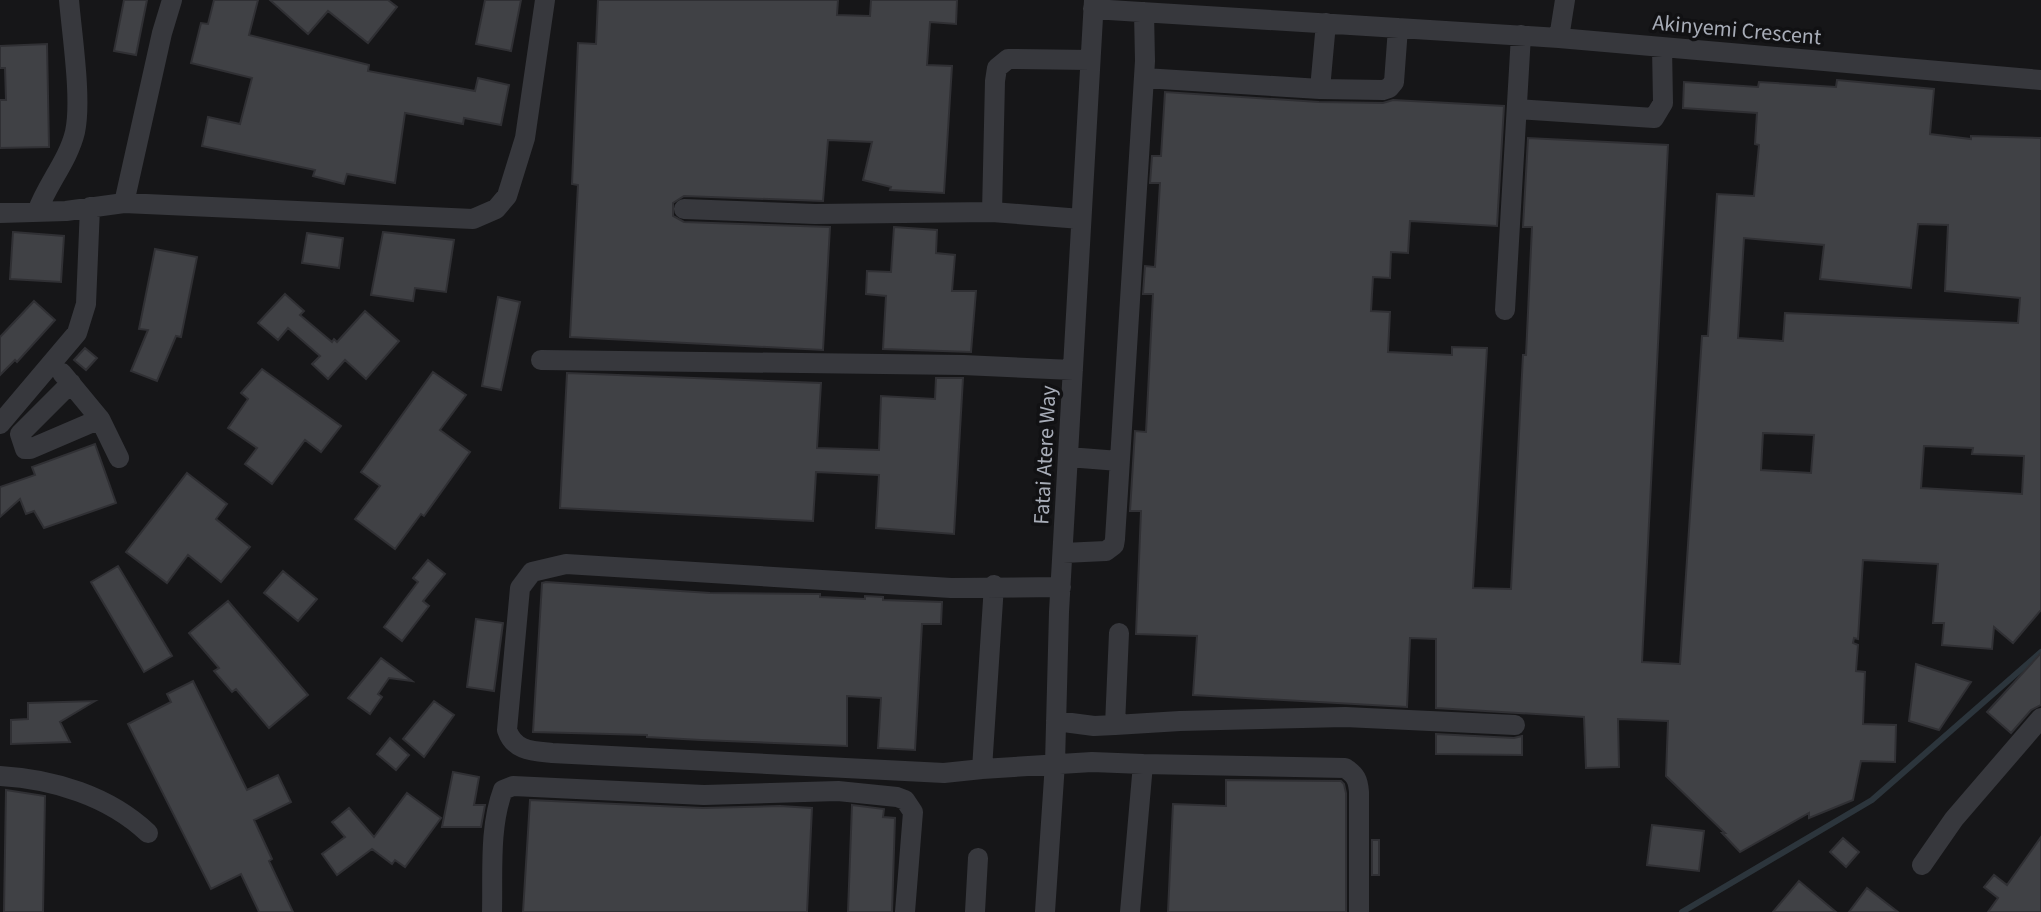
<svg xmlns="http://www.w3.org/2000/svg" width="2041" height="912" font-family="'Source Sans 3',sans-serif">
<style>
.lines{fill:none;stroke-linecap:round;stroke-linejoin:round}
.stream{stroke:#2c353c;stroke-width:6}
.building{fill:#404145;stroke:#303034;stroke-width:2;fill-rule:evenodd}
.minor{stroke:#37383d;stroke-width:20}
.labels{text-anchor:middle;stroke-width:7;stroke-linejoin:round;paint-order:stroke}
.street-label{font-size:22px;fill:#a8adb8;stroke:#111113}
</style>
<rect width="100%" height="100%" fill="#161618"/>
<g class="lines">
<!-- stream -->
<path class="stream" d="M1682,912l190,-112 169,-148"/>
</g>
<!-- building -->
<path class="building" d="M124,0h23l-11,55 -22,-4z
M214,0h44l-9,35 120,30 -1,6 107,20 3,-13 31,7 -8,40 -37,-7 -1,6 -58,-11 -10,70 -48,-9 -3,10 -31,-8 2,-6 -113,-24 6,-29 32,7 12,-46 -61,-15 10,-40 7,1z
M270,0h118l9,7 -29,36 -40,-32 -20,23z
M485,0h36l-10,51 -35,-7z
M598,0h240l-1,15 33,1 1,-16h86l-1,24 -26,-2 -3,43 25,1 -8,127 -54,-3 1,-3 -28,-7 9,-38 -44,-2 -5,61 -139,-5 -11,7v13l11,6 146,5 -7,123 -253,-13 8,-152 -6,-1 6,-141 18,1z
M47,44l2,103 -49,1v-48h6l-1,-32h-5v-22z
M1837,80l97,9 -4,45 41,5v-3l70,2v472l-28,33 -19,-16 -2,22 -50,-4 2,-22h-11l5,-59 -75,-4 -5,79 -4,-1 -1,5 5,2 -2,26 9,1 -2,52 33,1 -1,37 -34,-1 -8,39 -44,18v-5l-69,39 -18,-19h3l-59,-57 2,-55 -50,-2 1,48 -33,1 -2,-51 -148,-9v-69l-26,-1 -3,69 -214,-12 4,-59 -61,-2 5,-123h-11l5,-80 11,1 7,-138h-10l2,-28 10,1 5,-84h-10l2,-27h9l4,-64 154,10 64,1 10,-3 111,6 -7,120 -87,-5 -2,32 -17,-1 -1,26 -17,-1 -2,34 19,1 -2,40 64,3v-8l35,1 -14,240 38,1 12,-234h3l6,-128h-9l5,-89 140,7 -26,517 38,2 22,-328h6l9,-142 37,2 5,-51 -4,-1 2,-31 -74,-5 1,-26 74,5 1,-5 77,5zM1918,224l30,1 -3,66 75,7 -2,25 -233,-10 -2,28 -45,-3 6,-100 80,7 -4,34 91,9zM1763,433l51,2 -3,38 -50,-3zM1924,446l49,2 -1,6 52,2 -2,38 -101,-6z
M894,227l43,3 -1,23 19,2 -3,36h24l-5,61 -88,-3 3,-53 -20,-2 1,-23 24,1z
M13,232l51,4 -3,46 -51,-3z
M383,232l71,8 -8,52 -31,-4 -2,13 -42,-6z
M307,233l36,5 -4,30 -37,-5z
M155,249l42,8 -16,80 -5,-1 -19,45 -26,-10 17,-41 -9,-1z
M285,294l19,17 -4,4 32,27 2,-3 3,3 28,-31 34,30 -33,38 -21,-19 -17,19 -16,-15 8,-8 -32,-28 -10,12 -20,-17z
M498,297l22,5 -19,88 -19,-4z
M34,301l21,19 -38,42 -2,-2 -15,15v-38z
M85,348l12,10 -11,12 -12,-10z
M262,369l79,57 -20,26 -16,-12 -33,44 -27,-20 12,-16 -29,-20 20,-29 -7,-6z
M433,372l33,23 -26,35 30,22 -46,64 -3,-2 -26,35 -40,-30 25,-33 -19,-14z
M567,373l254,10 -4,65 62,2 2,-54 54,3 1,-21h27l-9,156 -78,-6 3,-53 -63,-3 -3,49 -253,-13z
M95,444l21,59 -72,25 -10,-17 -8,3 -6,-15 -20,18v-30l35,-12 -3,-8z
M187,473l40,31 -11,15 34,28 -29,35 -33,-27 -21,28 -41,-31z
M428,560l17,14 -22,27 6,5 -27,35 -18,-14 34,-45 -5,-4z
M118,566l54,90 -28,16 -53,-90z
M283,571l34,28 -19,22 -34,-28z
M546,582l164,11 110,1v3l45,2v-3l18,1v3l59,2 -1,22h-19l-7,126 -37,-2 3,-50 -34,-2v50l-146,-6 -54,-3v-2l-114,-3 9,-149z
M228,601l80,94 -39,33 -33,-39 -4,3 -18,-21 5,-3 -30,-35z
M476,619l27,4 -9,68 -27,-4z
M2041,653v52l-10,5 -20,23 -24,-21z
M381,658l31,23 -23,-3 -11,16 4,3 -12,17 -22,-16z
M1916,664l55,18 -32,48 -30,-9z
M193,681l54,109 31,-15 13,27 -37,18 18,39 -3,2 24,51h-34l-18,-38 -30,15 -83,-165 43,-22 -4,-8z
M95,701l-35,21 10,20 -59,2v-24l17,-1v-16z
M434,701l20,14 -30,42 -21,-18z
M1436,734l78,4 8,-2v19l-86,-1z
M390,738l19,17 -13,15 -19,-16z
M453,772l26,5 -5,28h11l-4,22h-39z
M1226,780l115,1 3,3 2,9v119h-178l5,-108 53,2z
M6,790l39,6 -2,116h-39z
M407,793l34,25 -36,49 -10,-7 -3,4 -20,-15 -35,26 -15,-21 23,-17 -13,-15 17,-14 25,29z
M530,800l173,8 77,-2 32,2 -5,104h-284z
M852,805l32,4 -1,8 12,1 -3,94h-44z
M1652,825l52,6 -5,40 -52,-6z
M2041,837v75h-53l10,-14 -14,-11 10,-12 13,10z
M1843,838l16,14 -13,15 -16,-15z
M1372,840h7v35h-7z
M1799,881l37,31h-63z
M1867,888l31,24h-49z"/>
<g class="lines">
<!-- minor -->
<path class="minor" d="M1093,9l466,29 482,42
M1559,38l6,-38
M1144,78l176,11 63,1 6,-2 5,-6 4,-54
M1320,89l6,-66
M1518,109l136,9 9,-15 -1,-56
M124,203l38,-170 10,-33
M684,209l131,5 177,-2
M37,212c10,-28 31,-51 38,-80 7,-33 -3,-96 -6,-132
M0,213l66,-2 58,-8 349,16 23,-10 11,-13 18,-58 20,-138
M1081,219l-89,-7 3,-131 2,-13 11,-9 82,1
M1505,310l16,-275
M541,360l422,5 110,5
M62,373l38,46 19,39
M71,383l-51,51 5,15h5l70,-30
M0,424l77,-91 9,-29 4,-97
M1068,457l51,4
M1063,553l43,-2 8,-6 1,-6 30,-478 -1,-49
M994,585l-12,184 110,-7 51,2 -13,148
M1056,721l38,5 21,-1 4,-92
M1115,725l65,-4 165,-4 170,8
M1143,764l202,4c11,7 13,12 14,24v120
M982,769l-38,4 -392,-20c-20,-2 -38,-2 -45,-23l13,-142 12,-16 34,-8 385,24 110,-1
M0,776c53,3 109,20 148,57
M1922,865l32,-46 87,-101
M492,912c1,-39 -3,-85 11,-122l10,-4 191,9 134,-4 59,6 8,3 8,12 -8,100
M975,912l3,-54
M1045,912l10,-149 4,-151 35,-612"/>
</g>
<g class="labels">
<!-- street labels -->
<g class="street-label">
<text transform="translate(1737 29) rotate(5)" y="8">Akinyemi Crescent</text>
<text transform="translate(1044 455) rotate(-87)" y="8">Fatai Atere Way</text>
</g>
</g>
</svg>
